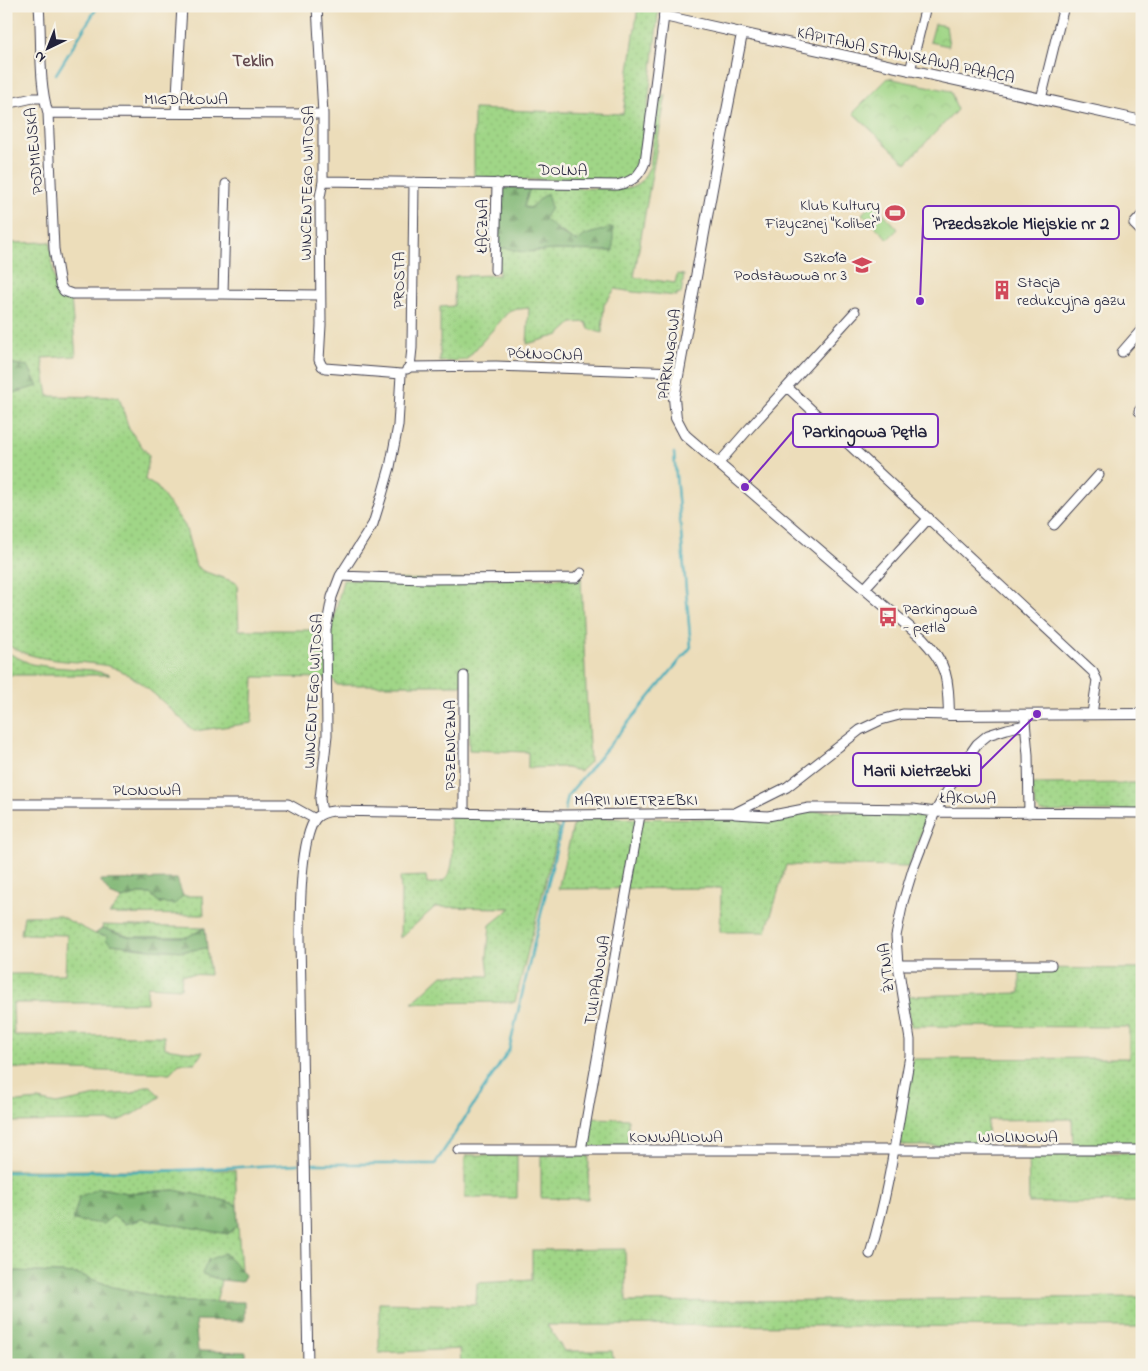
<svg xmlns="http://www.w3.org/2000/svg" width="1148" height="1371" font-family="'Indie Flower',sans-serif">
<style>
.grass{fill:url(#grass-dots);stroke:#617c61}
.forest{fill:url(#forest-firs);stroke:#516c58}
.park{fill:url(#park-crowns);stroke:#617c61}
.pitch{fill:#a0d687;stroke:#617c61}
.lines{fill:none;stroke-linecap:round;stroke-linejoin:round}
.stream{stroke:#3dacba;stroke-width:2.5}
.minor-casing{stroke:#403e4e;stroke-width:11}
.tertiary-casing{stroke:#403e4e;stroke-width:12}
.minor{stroke:#fff;stroke-width:9}
.tertiary{stroke:#fff;stroke-width:10}
.labels{text-anchor:middle;stroke-width:5;stroke-linejoin:round;paint-order:stroke}
.street-label{font-size:16px;fill:#22223b;stroke:#f7f3e8}
.poi-label{font-size:16px;fill:#22223b;stroke:#f7f3e8;text-anchor:end}
.neighbourhood-label{font-size:18px;font-weight:bold;fill:#63494f;stroke:#f7f3e8}
.leader{fill:none;stroke:#7b2cbf;stroke-width:2}
.callout-dot{fill:#7b2cbf;stroke:#f7f3e8;stroke-width:2}
.callout{fill:#f7f3e8;stroke:#7b2cbf;stroke-width:2}
.callout-label{font-size:18px;text-anchor:middle;font-weight:bold;fill:#22223b}
</style>
<defs>
<pattern id="grass-dots" width="8" height="8" patternUnits="userSpaceOnUse" patternTransform="scale(1.25)"><rect width="8" height="8" fill="#a0d687"/><path d="M2 2h.1M6 6h.1" fill="none" stroke="#8ab775" stroke-width="1.8" stroke-linecap="round"/></pattern>
<pattern id="forest-firs" width="22" height="20" patternUnits="userSpaceOnUse" patternTransform="scale(1.25)"><rect width="22" height="20" fill="#80b774"/><path d="M5 1l3.5 6h-7zM16 11l3.5 6h-7z" fill="#689460"/></pattern>
<pattern id="park-crowns" width="20" height="18" patternUnits="userSpaceOnUse" patternTransform="scale(1.25)"><rect width="20" height="18" fill="#a0d687"/><path d="M2 6a3 3 0 1 1 6 0M12 15a3 3 0 1 1 6 0" fill="none" stroke="#8ab775"/></pattern>
</defs>
<rect width="100%" height="100%" fill="#f7f3e8"/>
<filter id="ink" filterUnits="userSpaceOnUse"><feTurbulence type="fractalNoise" baseFrequency=".02" numOctaves="2"/><feDisplacementMap in="SourceGraphic" scale="10" xChannelSelector="R" yChannelSelector="G"/><feConvolveMatrix kernelMatrix="1 2 1 2 8 2 1 2 1" color-interpolation-filters="sRGB"/></filter>
<filter id="wash" filterUnits="userSpaceOnUse"><feTurbulence type="fractalNoise" baseFrequency=".0096" numOctaves="4" result="noise"/><feDisplacementMap in="SourceGraphic" scale="20" xChannelSelector="R" yChannelSelector="G"/><feGaussianBlur stdDeviation="1.12" result="paint"/><feColorMatrix in="noise" values="0 0 0 0 0 0 0 0 0 0 0 0 0 0 0 0 0 1.4 0 .05"/><feComposite in="paint" operator="in"/></filter>
<g filter="url(#wash)">
<rect width="100%" height="100%" fill="#ecddba"/>
<!-- grass -->
<path class="grass" d="M638,6h21l-16,145 -2,11 -7,12 -16,7 -144,-2v-70l149,5z
M666,94l-32,183 41,6 2,-9 7,1 -3,19 -4,-1v3l-44,-4 -18,-3 -11,16 -2,28 -13,-4 -3,-7 -14,1 -13,12 -32,9 2,-36 -19,2 -44,50 -26,2v-55l14,-1 1,-30 44,-1 -1,-26 8,-1 16,4 33,-2 58,1 -35,-9 -28,-17 -20,-17 -6,-1 6,-20 88,2 15,-2 9,-6 8,-15 8,-65z
M6,216l4,27 40,-1 6,54 15,2 5,58 -34,2 6,38 71,1 10,32 20,27 -4,24 12,7 28,39 11,40 7,5 34,12 2,47h92l12,-50 238,-2 5,112 4,72 -10,9 -18,-4 -34,1v-16l-59,-2 -1,-65h-131l-5,-7 -78,-1 -2,46 -58,8c-21,-19 -52,-52 -77,-62 -9,-4 -20,-5 -30,-6 -28,-3 -56,-3 -81,-19v-253l8,2 14,-27 -22,-3z
M6,652l25,12 21,3 40,3 18,5h-104z
M1142,783v28l-101,1 -6,-6 -3,-22z
M811,811l108,2 7,3 -1,7 -17,44 -122,-2 -20,67h-46l1,-44 -163,1 17,-71 191,1z
M449,816l98,2 4,6 8,5 -44,173 -103,1 30,-28 47,1 -2,-19 3,-32 21,-17 -76,-1 -35,31 1,-46 -1,-15 26,-1 1,8c5,-1 12,-1 16,-3 16,-10 8,-50 6,-65z
M139,894h11l10,9 14,1 9,-8h20l1,19 -95,-1 13,-15z
M58,915l37,19 14,2 2,8 38,5 36,2 22,-3 3,27 -28,-1 -1,14 -34,-2v17h-134l1,32 150,1 1,12 20,3 18,1 -8,11h-16l-9,10 -164,-5v-94h59l2,-39 -46,-1 3,-18z
M102,925l103,3 -17,9h-58l-27,-9z
M1020,968l122,1v179l-69,1 -1,-30 -84,1 -2,26h-78l-8,-2 12,-85 217,-1v-31l-218,-1 -5,-30 114,-3z
M145,1086h6l9,11 -26,17 -17,7 -111,1v-22l11,2 21,-2 18,4 46,-9 31,-2z
M590,1118l38,1 1,25 -2,3h-36l-4,-3z
M1028,1152l114,1v49l-113,1z
M467,1155h50v43h-52v-40z
M541,1155l48,1 -1,43 -47,-1z
M6,1170h229l2,35 -15,-5 -48,-10 -47,3 -28,-5 14,28 12,8 17,-5 86,15 10,-9 3,45 -16,-17 -22,21 18,6 -5,23 -35,-1 -26,-6 -42,-9 -35,-13 -63,-3 -9,44z
M625,1249l1,53 516,-5v30l-595,-2 17,26h48l2,14h-153l-1,-16 -81,4v-50l97,2 1,-22 55,-3v-30z"/>
<!-- forest -->
<path class="forest" d="M505,187h25l-6,20 6,1 17,-15 4,15 -7,11 19,15 14,8 8,-7 28,-8v24l-58,-1 -33,2 -16,-4 -8,1 1,-56z
M6,363l22,3 10,20 -24,7 -8,-2z
M177,879l6,17 -8,8 -15,-1 -10,-9h-11l-17,5 -12,-5 -10,-14z
M103,928l27,9h57l18,-9 2,20 -22,3 -36,-2 -38,-5 -5,-4 2,-4 -13,-2z
M99,1188l28,5 47,-3 48,10 15,5 1,20 -10,9 -86,-15 -17,5 -12,-8 -10,8 -30,-4 6,-23z
M225,1253l20,22 -3,7 -21,-2 -19,-6 6,-14z
M15,1271l63,3 35,13 68,15h63v19l-49,-1 3,31 48,1v13h-236l-4,-4v-44z"/>
<!-- park -->
<path class="park" d="M935,24l11,2 3,20 -19,-4z
M888,78l63,13 6,19 -51,53 -53,-50z"/>
<!-- pitch -->
<path class="pitch" d="M873,202l25,27 -10,10 -26,-25z"/>
<g class="lines">
<!-- stream -->
<path class="stream" d="M56,74l42,-68
M565,810l3,-15 123,-148 -17,-194
M310,1164h125l74,-114 54,-230
M6,1172l154,-1 138,-7"/>
</g>
</g>
<g filter="url(#ink)">
<g class="lines">
<defs>
<path id="minor" d="M39,6c3,36 -1,73 9,107l6,136 6,36 4,6 8,3h151l97,1
M317,6l6,108v67l-3,16 1,128 -2,35 3,6 3,2 76,6
M910,71l16,-65
M1041,99l23,-93
M6,104l27,-6h11
M48,113l275,1
M176,113l6,-107
M323,181l294,4c15,-3 23,-9 28,-23l19,-146
M1142,215l-8,9 8,8
M495,270l2,-87
M223,294l3,-110
M1122,352l20,-23
M410,367l86,-1 182,6
M407,369l3,-2 2,-19 2,-166
M787,387l306,285 4,8 -5,34
M1142,407l-3,4 3,2
M718,464l28,-32 109,-120
M1054,525l45,-50
M340,576l83,3 153,-1 5,-5
M864,589l65,-71
M464,676v137
M1025,721l3,34 1,58
M6,804h282l27,15
M322,813l-2,-14 7,-64 -1,-106 6,-32 8,-21 33,-52 9,-29 8,-28 8,-41 3,-52
M735,814l33,2 41,-8h32l72,1 22,3 207,1
M898,965h153
M459,1150h683
M581,1150l59,-335
M870,1254c20,-65 28,-132 40,-198v-16l-12,-75 -2,-29 7,-34 10,-33 22,-57 30,-51 12,-17 11,-9 19,-6 18,-4
M308,1365l-8,-426c0,-27 0,-101 16,-121 5,-5 10,-6 17,-7l231,4 171,-2 52,-26 73,-57 21,-10 22,-6 46,1"/>
<path id="tertiary" d="M665,6l-1,10 478,105
M742,34l-26,133 -42,231 2,20 9,17 237,203c26,27 26,41 27,77l193,-1"/>
</defs>
<!-- minor casing -->
<use href="#minor" class="minor-casing"/>
<!-- tertiary casing -->
<use href="#tertiary" class="tertiary-casing"/>
<!-- minor -->
<use href="#minor" class="minor"/>
<!-- tertiary -->
<use href="#tertiary" class="tertiary"/>
</g>
</g>
<!-- icons -->
<defs>
<symbol id="stadium-bare" viewBox="-9 -9 18 18"><path d="M0-5a6.5 5 0 1 0 0 10a6.5 5 0 1 0 0-10ZM-3.5-1.8h7v3.6h-7Z" fill="#d1495b" stroke="#f7f3e8" stroke-width="2.5" paint-order="stroke"/></symbol>
<symbol id="school-bare" viewBox="-9 -9 18 18"><path d="M0-5L7-2L0 1L-7-2ZM-4 1L0 2.5L4 1V4Q0 6-4 4Z" fill="#d1495b" stroke="#f7f3e8" stroke-width="2.5" paint-order="stroke"/></symbol>
<symbol id="building-bare" viewBox="-9 -9 18 18"><path d="M-4-6H4V6H1V3H-1V6H-4ZM-2.5-4.3h1.7v1.8h-1.7ZM.8-4.3h1.7v1.8H.8ZM-2.5-1h1.7V.8h-1.7ZM.8-1h1.7V.8H.8Z" fill="#d1495b" stroke="#f7f3e8" stroke-width="2.5" paint-order="stroke"/></symbol>
<symbol id="bus-bare" viewBox="-9 -9 18 18"><path d="M-5-6H5V4H4V6H2V4H-2V6H-4V4H-5ZM-3.5-4V0h7V-4ZM-3.5 1.2v1.5H-2V1.2ZM2 1.2v1.5H3.5V1.2Z" fill="#d1495b" stroke="#f7f3e8" stroke-width="2.5" paint-order="stroke"/></symbol>
</defs>
<g fill-rule="evenodd">
<use href="#stadium-bare" x="881" y="199" width="28" height="28"/>
<use href="#school-bare" x="848" y="251" width="28" height="28"/>
<use href="#building-bare" x="988" y="276" width="28" height="28"/>
<use href="#bus-bare" x="874" y="603" width="28" height="28"/>
</g>
<g class="labels">
<!-- street labels -->
<g class="street-label">
<text transform="translate(906 54) rotate(12)" y="6">KAPITANA STANISŁAWA PAŁACA</text>
<text x="186" y="104">MIGDAŁOWA</text>
<text transform="translate(33 151) rotate(-95)" y="6">PODMIEJSKA</text>
<text transform="translate(563 169) rotate(1)" y="6">DOLNA</text>
<text transform="translate(306 183) rotate(-89)" y="6">WINCENTEGO WITOSA</text>
<text transform="translate(481 226) rotate(-89)" y="6">ŁĄCZNA</text>
<text transform="translate(398 280) rotate(-89)" y="6">PROSTA</text>
<text transform="translate(545 353) rotate(2)" y="6">PÓŁNOCNA</text>
<text transform="translate(668 354) rotate(-82)" y="6">PARKINGOWA</text>
<text transform="translate(312 691) rotate(-87)" y="6">WINCENTEGO WITOSA</text>
<text transform="translate(449 745) rotate(-90)" y="6">PSZENICZNA</text>
<text x="147" y="795">PLONOWA</text>
<text transform="translate(968 797) rotate(1)" y="6">ŁĄKOWA</text>
<text x="636" y="805">MARII NIETRZEBKI</text>
<text transform="translate(885 968) rotate(-96)" y="6">ŻYTNIA</text>
<text transform="translate(596 980) rotate(-80)" y="6">TULIPANOWA</text>
<text x="676" y="1142">KONWALIOWA</text>
<text x="1018" y="1142">WIOLINOWA</text>
</g>
<!-- poi labels -->
<g class="poi-label">
<text x="880" y="210">Klub Kultury<tspan x="880" dy="18">Fizycznej "Koliber"</tspan></text>
<text x="847" y="262">Szkoła<tspan x="847" dy="18">Podstawowa nr 3</tspan></text>
<text x="1017" y="287" text-anchor="start">Stacja<tspan x="1017" dy="18">redukcyjna gazu</tspan></text>
<text x="903" y="614" text-anchor="start">Parkingowa<tspan x="903" dy="18">- pętla</tspan></text>
</g>
<!-- neighbourhood labels -->
<g class="neighbourhood-label">
<text x="253" y="66">Teklin</text>
</g>
</g>
<!-- callouts -->
<path class="leader" d="M920 301L923 223M745 487L793 431M1037 714L981 769"/>
<g class="callout-dot">
<circle cx="920" cy="301" r="5"/>
<circle cx="745" cy="487" r="5"/>
<circle cx="1037" cy="714" r="5"/>
</g>
<g class="callout">
<rect x="923" y="206" width="196" height="33" rx="5"/>
<rect x="793" y="414" width="145" height="33" rx="5"/>
<rect x="853" y="753" width="128" height="33" rx="5"/>
</g>
<g class="callout-label">
<text x="1021" y="229">Przedszkole Miejskie nr 2</text>
<text x="865" y="437">Parkingowa Pętla</text>
<text x="917" y="776">Marii Nietrzebki</text>
</g>
<!-- margin -->
<rect width="1148" height="1371" fill="none" stroke="#f7f3e8" stroke-width="25"/>
<!-- north arrow -->
<g transform="translate(48 48) rotate(223)" stroke="#f7f3e8" stroke-width="4" paint-order="stroke">
<path d="M0-4L9 19L0 12L-9 19Z" fill="#22223b"/>
<text y="-8" font-size="14" font-weight="bold" text-anchor="middle" fill="#22223b">N</text>
</g>
</svg>
